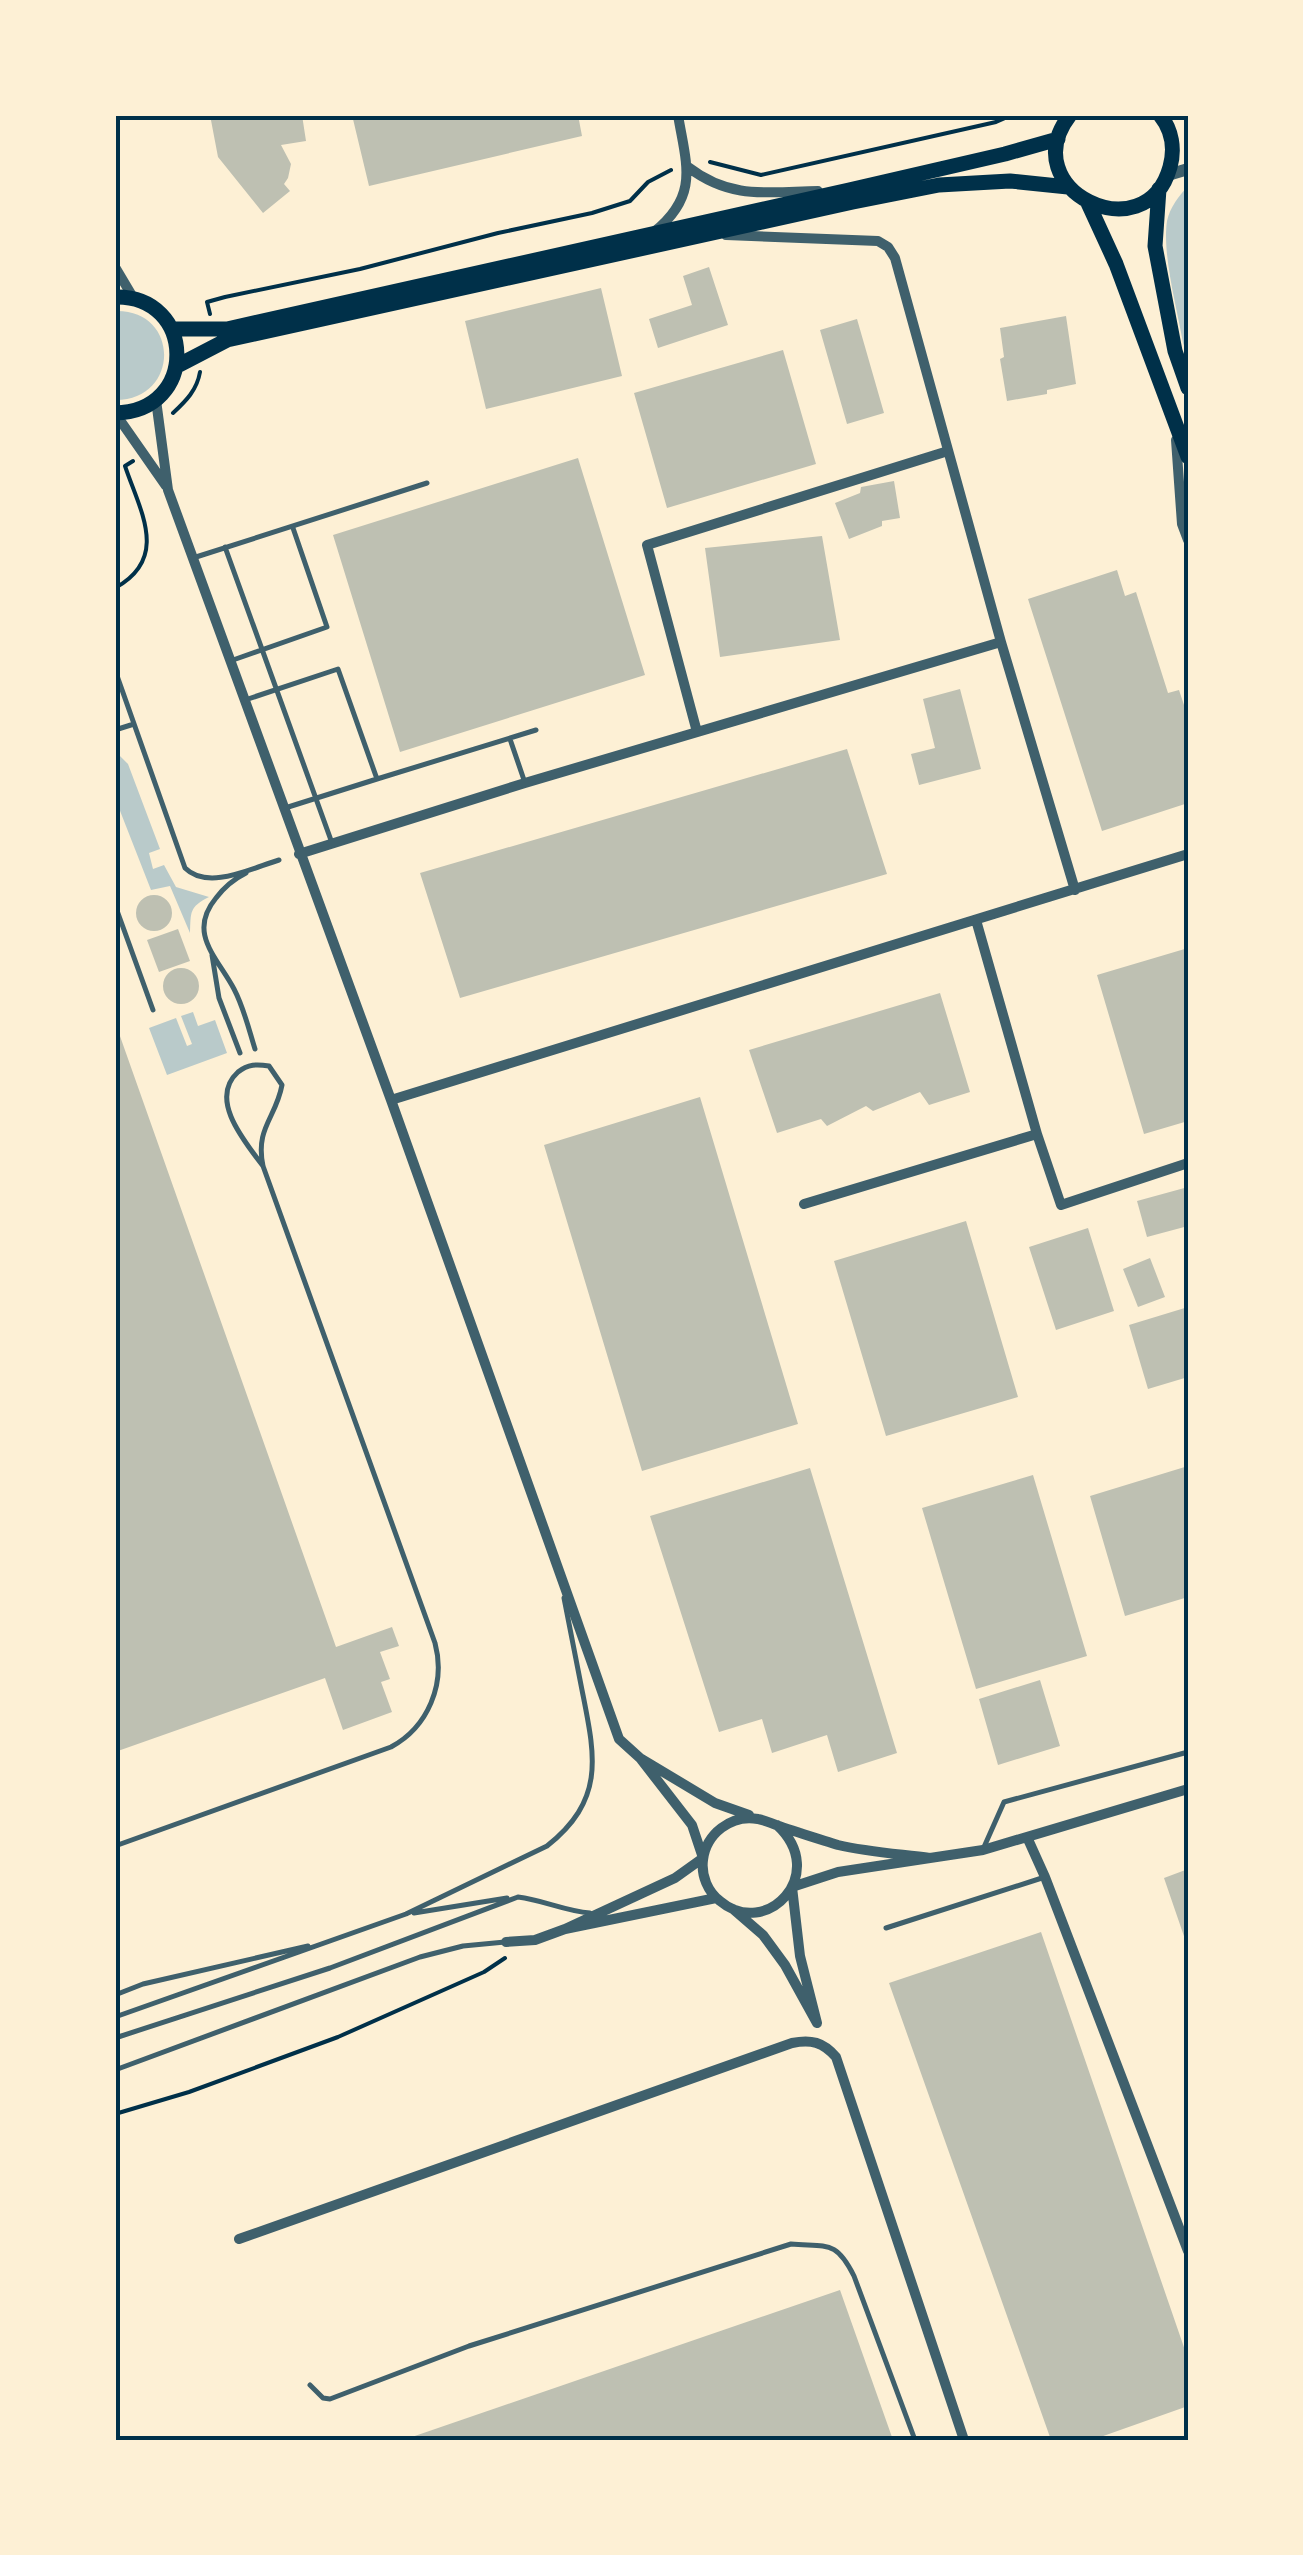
<svg xmlns="http://www.w3.org/2000/svg" width="1303" height="2555" font-family="'IBM Plex Serif',serif">
<style>
.green{fill:#b9caca}
.building{fill:#bec0b2}
.lines{fill:none;stroke-linecap:round;stroke-linejoin:round}
.path{stroke:#003049;stroke-width:4}
.service{stroke:#3f606c;stroke-width:5}
.minor{stroke:#3f606c;stroke-width:10}
.tertiary{stroke:#3f606c;stroke-width:12}
.primary{stroke:#003049;stroke-width:15}
.neatline{fill:none;stroke:#003049;stroke-width:4}
</style>
<rect width="100%" height="100%" fill="#fdf0d5"/>
<!-- green -->
<path class="green" d="M1188,186v170l-5,-13c-6,-35 -21,-89 -16,-122 3,-14 12,-25 21,-35z
M115,311c66,-2 65,90 0,89z
M115,751l13,13 32,85 -11,4 4,16 11,-4 12,22 33,10c-20,10 -18,15 -19,36l-20,-47 -19,4 -36,-92z
M193,1012l5,14 17,-6 12,33 -60,22 -18,-47 27,-10 11,28 5,-2 -11,-28z"/>
<!-- building -->
<path class="building" d="M210,115h92l4,26 -25,4 10,19 -3,14 -4,6 6,7 -27,22 -45,-56z
M352,115h226l4,21 -213,50z
M709,267l19,58 -70,23 -9,-29 43,-14 -9,-29z
M601,288l21,88 -136,33 -21,-88z
M1066,316l10,68 -29,6v4l-40,7 -7,-42 4,-2 -4,-29z
M857,319l27,94 -37,11 -27,-94z
M783,350l33,114 -149,44 -33,-115z
M578,458l67,217 -245,77 -67,-217z
M894,481l6,37 -18,3v5l-33,13 -14,-36 25,-10 1,-6z
M822,536l18,104 -120,17 -15,-109z
M1117,570l8,26 11,-4 32,101 11,-3 9,27v86l-86,28 -74,-232z
M960,689l21,80 -62,16 -8,-31 24,-6 -12,-49z
M847,749l40,125 -427,124 -40,-125z
M136 913a18 18 0 1 1 36 0a18 18 0 1 1-36 0Z
M178,929l12,32 -31,11 -12,-32z
M1188,948v173l-44,13 -47,-159z
M163 986a18 18 0 1 1 36 0a18 18 0 1 1-36 0Z
M940,993l30,99 -41,13 -9,-13 -47,19 -7,-5 -39,20 -6,-7 -44,14 -28,-83z
M115,1022l221,625 56,-20 7,19 -19,6 10,27 -9,3 11,30 -49,18 -18,-52 -210,74z
M700,1097l98,327 -156,47 -98,-326z
M1188,1187v39l-41,11 -10,-36z
M966,1221l52,176 -132,39 -52,-175z
M1088,1228l26,83 -58,19 -27,-83z
M1150,1258l15,39 -27,10 -15,-38z
M1188,1307v70l-40,12 -19,-64z
M1188,1466v131l-63,19 -35,-120z
M810,1468l87,285 -59,19 -11,-37 -55,18 -10,-34 -43,13 -69,-216z
M1033,1475l54,181 -111,33 -54,-181z
M1040,1680l20,66 -62,19 -19,-66z
M1188,1869v76h-1l-23,-67z
M1041,1932l147,427v47l-96,34h-41l-162,-457z
M840,2290l53,150h-487v-1z"/>
<g class="lines">
<!-- path -->
<path class="path" d="M710,162l51,13 235,-53 16,-7
M210,314l-3,-12 18,-5 135,-28 138,-36 94,-20 38,-12 18,-19 23,-12
M173,413c13,-12 24,-23 27,-41
M115,588c55,-30 25,-77 10,-122l8,-5
M115,2114l74,-22 149,-55 146,-65 21,-14"/>
<!-- service -->
<path class="service" d="M225,547l107,296
M196,557l231,-74
M233,660l94,-33 -34,-99
M115,670l70,198c23,23 67,0 94,-8
M245,700l93,-31 39,110 -92,29
M115,730l19,-6
M510,739l14,41
M377,779l159,-49
M246,873c-12,6 -21,13 -30,25 -29,35 1,59 18,91 10,19 15,41 21,60
M115,905l38,105
M212,955l7,43 21,55
M115,1846l276,-99c37,-20 55,-63 44,-104l-172,-477c-8,-38 13,-48 19,-81l-13,-19c-12,-2 -21,-2 -31,6 -30,27 7,70 25,94
M984,1847l20,-45 184,-50
M518,1897c25,3 47,14 72,16
M414,1913l93,-15
M886,1928l159,-51
M115,1995l28,-11 165,-38
M115,2017l291,-103 141,-68c59,-47 48,-90 35,-156 -6,-30 -12,-61 -18,-92
M115,2038l215,-70 188,-71
M115,2070l305,-113 43,-11 42,-4
M310,2385l13,13 7,1 139,-53 322,-102c37,3 45,-4 63,32l61,164"/>
<!-- minor -->
<path class="minor" d="M688,167c43,33 80,25 130,24
M654,232c46,-37 32,-68 24,-117
M726,235l152,6 10,6 7,11 106,384 74,248
M115,267l19,32
M156,400l12,90 223,610 228,639 21,19
M115,413l51,73
M1176,440l6,84 6,16
M697,732l-50,-187 301,-94
M299,854l226,-71 476,-141
M976,920l61,214 24,71 127,-42
M391,1100l797,-246
M804,1204l233,-70
M1027,1837l18,40 143,374
M930,1858l53,-8 205,-61
M716,1898l-151,31 110,-51 28,-20 -11,-33 -52,-67 75,45 34,12
M733,1909l30,26 22,30 32,58 -17,-67 -8,-69 46,-15 92,-14c-30,-4 -62,-6 -92,-13 -19,-6 -39,-12 -59,-19 -7,-2 -14,-6 -21,-7 -27,-5 -52,15 -55,41 -2,16 5,32 17,41 46,39 110,-27 57,-76
M506,1942l29,-2 30,-11
M239,2239l553,-196c19,-4 31,-1 44,14l128,383"/>
<!-- tertiary -->
<path class="tertiary" d="M1168,175l20,-6"/>
<!-- primary -->
<path class="primary" d="M1070,115c-58,75 76,139 100,52 5,-18 2,-37 -10,-52
M1159,189l-4,57 20,105 13,37
M1088,203l28,61 72,193
M115,297c81,-2 84,115 0,116
M172,329h55l622,-139 156,-36 53,-15
M177,366l50,-26 626,-138 86,-17 71,-4 58,6"/>
</g>
<!-- border -->
<rect width="1303" height="2555" fill="none" stroke="#fdf0d5" stroke-width="235"/>
<rect x="118" y="118" width="1068" height="2320" class="neatline"/>
</svg>
